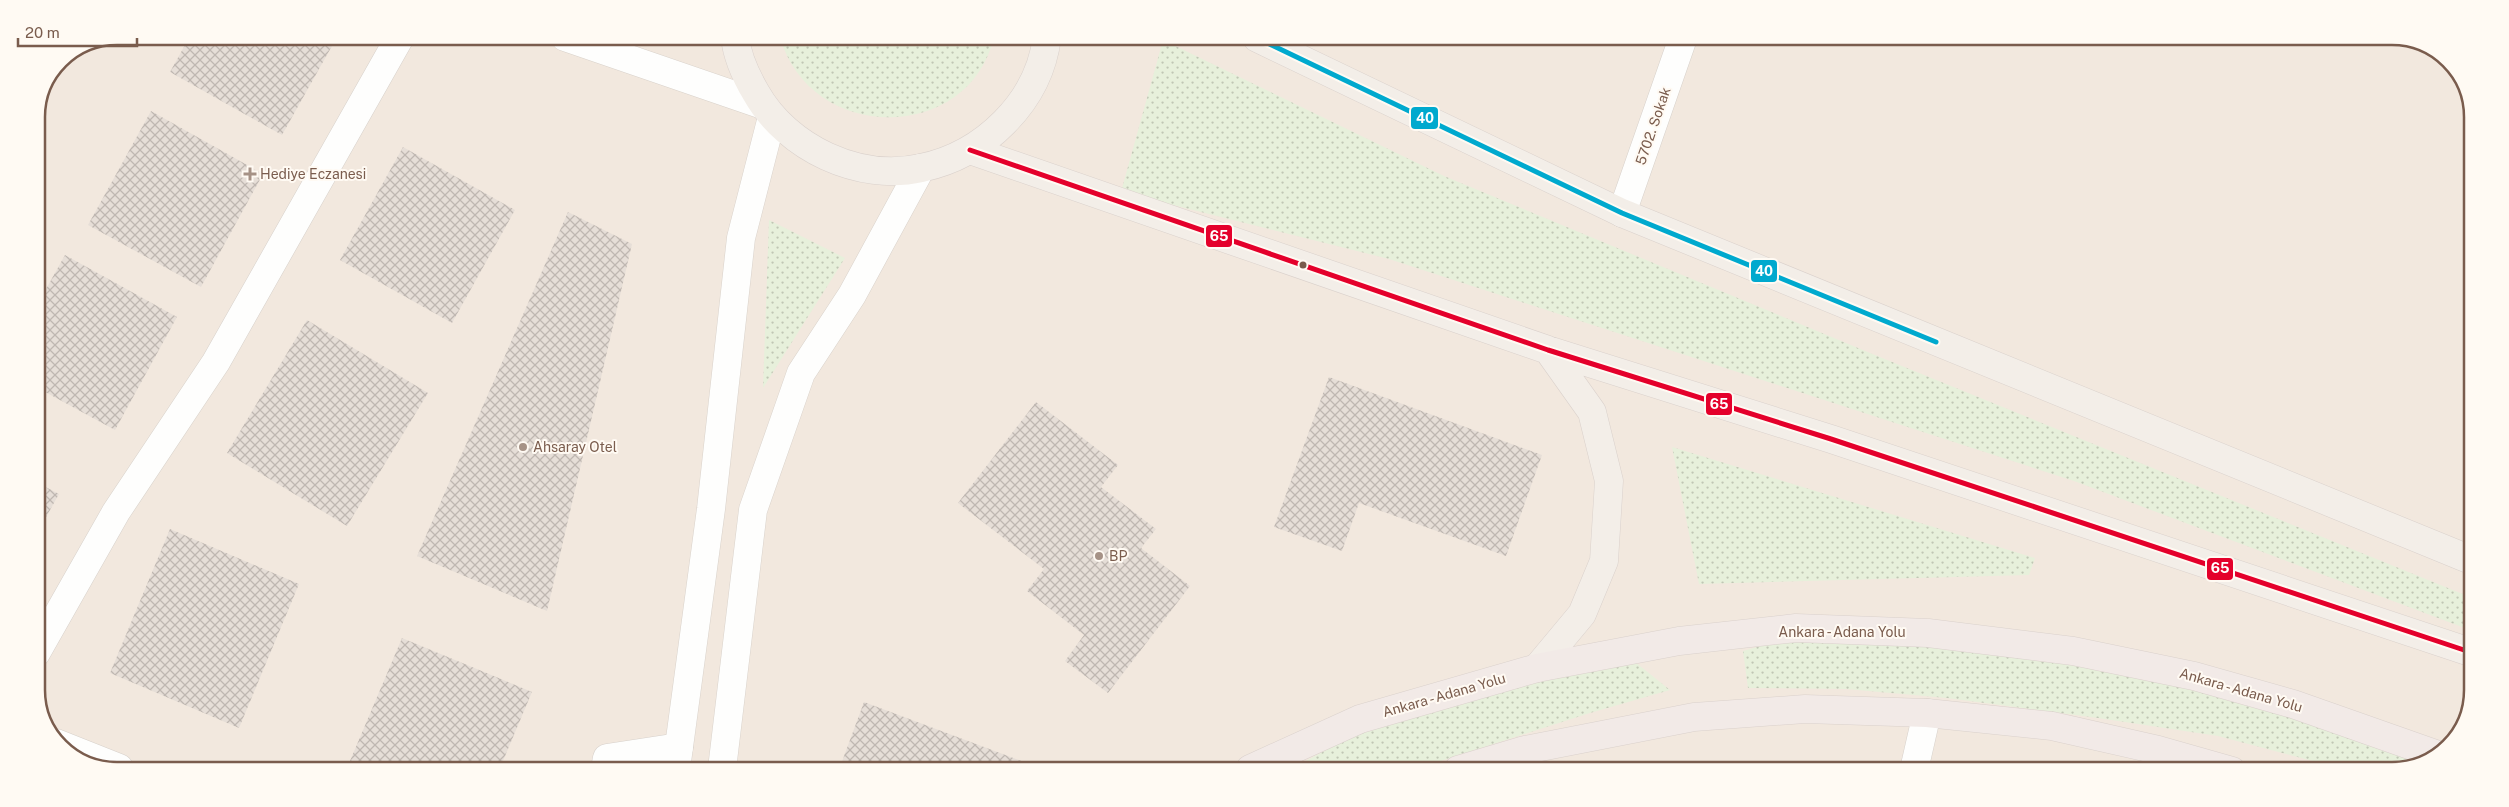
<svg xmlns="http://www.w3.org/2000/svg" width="2509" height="807" font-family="'Public Sans',sans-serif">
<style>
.residential{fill:#f2e8de}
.grass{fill:url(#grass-dots)}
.building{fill:url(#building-cross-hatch)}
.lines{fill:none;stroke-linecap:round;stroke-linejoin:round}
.street-casing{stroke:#d7d1cb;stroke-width:29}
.secondary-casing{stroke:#d9d2cb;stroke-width:29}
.primary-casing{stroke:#dad1cc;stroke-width:29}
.highway-casing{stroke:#dad1cc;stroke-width:29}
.street{stroke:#fefefd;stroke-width:28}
.secondary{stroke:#fefefd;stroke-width:28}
.primary{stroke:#f3eee8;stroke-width:28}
.highway{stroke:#f2eae7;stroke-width:28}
.bus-1-casing{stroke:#fffaf3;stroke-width:9}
.bus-2-casing{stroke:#fffaf3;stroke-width:9}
.bus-1{stroke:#00a9ce;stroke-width:5}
.bus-2{stroke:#e4002b;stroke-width:5}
.poi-dot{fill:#a69286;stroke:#fffaf3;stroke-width:2}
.bus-dot{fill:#7a5c4d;stroke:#fffaf3;stroke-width:2}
.labels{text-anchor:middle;stroke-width:4;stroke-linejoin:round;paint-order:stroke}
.street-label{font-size:14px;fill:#7a5c4d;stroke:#fffaf3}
.poi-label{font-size:14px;fill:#7a5c4d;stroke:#fffaf3;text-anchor:start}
.rim{fill:none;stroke:#7a5c4d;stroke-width:2.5}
.line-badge{stroke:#fffaf3;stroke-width:2}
.badge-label{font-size:14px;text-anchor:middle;font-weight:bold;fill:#fff}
</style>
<defs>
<pattern id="grass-dots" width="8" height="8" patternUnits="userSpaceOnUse" patternTransform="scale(1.25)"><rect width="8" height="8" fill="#e7f0db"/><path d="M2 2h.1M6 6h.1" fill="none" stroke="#c0c6b4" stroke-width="1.8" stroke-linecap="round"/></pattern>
<pattern id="building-cross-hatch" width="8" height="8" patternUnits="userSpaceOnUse" patternTransform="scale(1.25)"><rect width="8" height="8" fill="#e6ded7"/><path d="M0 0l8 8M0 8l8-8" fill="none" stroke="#bfb7b1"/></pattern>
</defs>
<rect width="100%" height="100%" fill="#f9f5f0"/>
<!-- residential -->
<path class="residential" d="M117,36l2296,3 43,29 17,43 -3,600 -29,43 -48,17 -2297,-3 -40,-25 -20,-47v-580l24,-56z"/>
<!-- grass -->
<path class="grass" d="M780,37h214c-25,107 -184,107 -214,0z
M1163,40l281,136 426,177 600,244v33l-396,-149 -685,-222 -268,-67z
M769,220l76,38 -82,130z
M1672,447l363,111 -6,17 -330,9z
M1785,639l170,2 240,40 227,80 -29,10h-42l-133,-35 -120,-18 -151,-20 -101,-9 -98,-1 -5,-37z
M1630,658l40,32 -80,23 -177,57 -122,-1 63,-34 97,-33z"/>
<!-- building -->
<path class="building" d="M190,36h116l31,1 -55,98 -112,-63z
M65,58l-11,18h-1l7,-16z
M151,111l112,63 -62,113 -113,-62z
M403,147l112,63 -63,113 -112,-63z
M568,212l64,32 -85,367 -130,-55z
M65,255l112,62 -62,113 -79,-43v-80z
M307,320l121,73 -81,133 -120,-73z
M1329,377l213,78 -36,101 -147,-53 -17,48 -68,-24z
M1036,402l82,63 -17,22 55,42 -15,19 49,38 -82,107 -43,-32 19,-26 -57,-44 17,-22 -86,-66z
M36,482l23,12 -23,41z
M170,529l129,55 -60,144 -129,-55z
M402,638l130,54 -32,76h-153z
M864,702l179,67 -203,-2z"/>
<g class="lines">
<defs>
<path id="street" d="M1622,213l61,-175
M36,653l80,-141 100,-150 184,-325
M56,743l63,25
M605,769l2,-11 72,-11
M1914,770l13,-57"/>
<path id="secondary" d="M565,37l198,68
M676,769l35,-260 30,-271 31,-121
M722,769l31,-259 48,-137 51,-78 69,-127"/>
<path id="primary" d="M735,37c2,20 11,39 21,56 31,55 103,89 165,75 63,-13 118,-66 126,-131
M1257,38l365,175 849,347
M970,150l578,200 283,89 639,213
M1537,668l45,-54 22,-53 5,-80 -17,-69 -44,-62"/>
<path id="highway" d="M1250,769l110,-50 177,-51 142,-27 117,-13 132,5 145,18 121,25 99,28 145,51
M1458,770l67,-20 169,-33 111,-8 122,4 125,13 106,24 74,21"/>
</defs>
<!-- street casing -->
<use href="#street" class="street-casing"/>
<!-- secondary casing -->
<use href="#secondary" class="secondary-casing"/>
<!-- primary casing -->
<use href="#primary" class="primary-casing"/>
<!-- highway casing -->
<use href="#highway" class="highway-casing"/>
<!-- street -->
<use href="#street" class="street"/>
<!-- secondary -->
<use href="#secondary" class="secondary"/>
<!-- primary -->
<use href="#primary" class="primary"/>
<!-- highway -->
<use href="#highway" class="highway"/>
<defs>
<path id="bus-1" d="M1257,38l365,175 314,129"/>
<path id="bus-2" d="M970,150l578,200 283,89 639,213"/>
</defs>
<!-- bus-1 casing -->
<use href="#bus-1" class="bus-1-casing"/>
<!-- bus-2 casing -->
<use href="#bus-2" class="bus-2-casing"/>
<!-- bus-1 -->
<use href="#bus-1" class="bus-1"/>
<!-- bus-2 -->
<use href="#bus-2" class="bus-2"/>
</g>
<!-- markers -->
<g class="poi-dot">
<path d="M247.5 166.5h5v5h5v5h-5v5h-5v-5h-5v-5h5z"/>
<circle cx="523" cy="447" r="5"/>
<circle cx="1099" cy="556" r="5"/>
</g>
<circle class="bus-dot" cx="1303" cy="265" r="4.5"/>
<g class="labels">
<!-- street labels -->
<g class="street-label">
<text transform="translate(1653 126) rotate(-71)" y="5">5702. Sokak</text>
<text x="1842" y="637">Ankara - Adana Yolu</text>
<text transform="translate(2241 690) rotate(16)" y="5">Ankara - Adana Yolu</text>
<text transform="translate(1444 695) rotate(-16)" y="5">Ankara - Adana Yolu</text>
</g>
<!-- poi labels -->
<g class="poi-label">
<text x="260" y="179">Hediye Eczanesi</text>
<text x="533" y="452">Ahsaray Otel</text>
<text x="1109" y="561">BP</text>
</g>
</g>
<!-- crop -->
<path d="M0 0H2509V807H0ZM117 45H2392A72 72 0 0 1 2464 117V690A72 72 0 0 1 2392 762H117A72 72 0 0 1 45 690V117A72 72 0 0 1 117 45Z" fill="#fffaf3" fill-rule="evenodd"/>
<path class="rim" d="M117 45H2392A72 72 0 0 1 2464 117V690A72 72 0 0 1 2392 762H117A72 72 0 0 1 45 690V117A72 72 0 0 1 117 45Z"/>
<g class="line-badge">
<rect x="1410" y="106" width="29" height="24" rx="5" fill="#00a9ce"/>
<rect x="1205" y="224" width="28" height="24" rx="5" fill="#e4002b"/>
<rect x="1750" y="259" width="28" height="24" rx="5" fill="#00a9ce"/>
<rect x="1705" y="392" width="28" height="24" rx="5" fill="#e4002b"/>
<rect x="2206" y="557" width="28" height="24" rx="5" fill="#e4002b"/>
</g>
<g class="badge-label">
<text x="1425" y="123">40</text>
<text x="1219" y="241">65</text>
<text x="1764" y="276">40</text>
<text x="1719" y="409">65</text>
<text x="2220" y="573">65</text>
</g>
<!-- scale -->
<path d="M18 38v8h119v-8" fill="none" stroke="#7a5c4d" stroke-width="2.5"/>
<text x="25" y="38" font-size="15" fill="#7a5c4d" stroke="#fffaf3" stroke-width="4" paint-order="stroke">20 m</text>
</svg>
